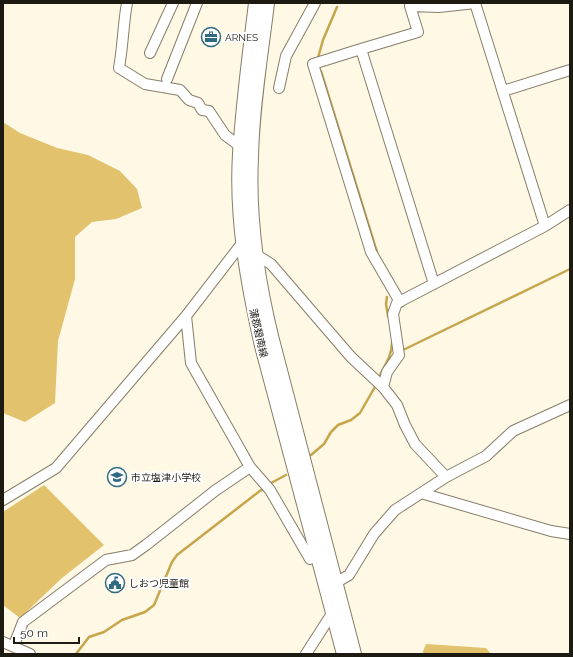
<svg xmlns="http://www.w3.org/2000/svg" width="573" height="657" font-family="Raleway,'Noto Sans JP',sans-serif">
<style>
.green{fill:#e3c26d}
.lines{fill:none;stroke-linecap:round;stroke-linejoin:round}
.stream{stroke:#c6a54b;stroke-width:2.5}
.minor-casing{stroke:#867e6a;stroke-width:12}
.secondary-casing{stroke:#867e6a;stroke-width:16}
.minor{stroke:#fff;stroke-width:10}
.secondary{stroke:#fff;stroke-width:14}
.labels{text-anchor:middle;stroke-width:4;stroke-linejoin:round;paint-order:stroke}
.poi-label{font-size:10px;fill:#1d1a12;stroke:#fff;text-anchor:start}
.street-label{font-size:10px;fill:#1d1a12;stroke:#fff}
</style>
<rect width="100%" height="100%" fill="#fff8e5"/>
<!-- green -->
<path class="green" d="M3,122l17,11 37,15 31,7 32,16 17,18 5,19 -26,11 -24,3 -17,15v42l-17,62 -3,62 -30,19 -22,-9z
M44,485l60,60 -42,33 -42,40 -17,-13v-93z
M426,644l60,4 5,6h-69z"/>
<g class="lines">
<!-- stream -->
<path class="stream" d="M318,58l5,-18 14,-33
M321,71l56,181
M387,297l-1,7 2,12
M403,350l167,-81
M378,380c5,-13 14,-23 14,-37
M311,455l13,-11 7,-12 7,-7 13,-5 9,-7 16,-28
M269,484l17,-9
M76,654l13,-17 15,-5 18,-12 23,-8 9,-7 18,-43 5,-7 88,-68"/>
<defs>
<path id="minor" d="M127,3c-4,22 -4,43 -8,65l26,16 35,6 9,10 9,3 4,7 7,1 16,24 16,12
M361,49l-48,15 58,188 29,50
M150,53l23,-50
M167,79l30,-76
M279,88l7,-32 29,-53
M503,91l67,-21
M255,254l16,10 80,93 32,30 14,18 8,20 10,19 31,33
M434,284l-73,-235 57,-17 -8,-26 29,1 36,-4 70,223
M186,316l5,47 59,104 20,23 40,69 6,-10
M383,387l4,-15 12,-17 -6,-41 4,-11 148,-77 25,-16
M421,493l130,38 19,3
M3,500l53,-32 130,-152 57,-74
M330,586l19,-11 25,-41 21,-24 51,-33 40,-21 27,-25 57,-26
M3,642l27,12
M14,645l9,-23 83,-62 26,-5 14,-10 70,-55 34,-23
M306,654l27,-42"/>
<path id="secondary" d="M256,3c-6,50 -13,101 -16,151 -4,65 8,130 22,192l82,308
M267,3c-6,51 -15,103 -16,154 -3,62 6,123 21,183l82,314"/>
</defs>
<!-- minor casing -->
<use href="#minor" class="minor-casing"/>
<!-- secondary casing -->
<use href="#secondary" class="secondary-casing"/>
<!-- minor -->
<use href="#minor" class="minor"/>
<!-- secondary -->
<use href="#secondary" class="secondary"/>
</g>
<!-- icons -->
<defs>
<symbol id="office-ring" viewBox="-11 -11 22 22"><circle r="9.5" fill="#fff" stroke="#2f6a82" stroke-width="1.5"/><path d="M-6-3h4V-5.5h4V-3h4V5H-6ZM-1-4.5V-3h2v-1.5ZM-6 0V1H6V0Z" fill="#2f6a82"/></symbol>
<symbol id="school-ring" viewBox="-11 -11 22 22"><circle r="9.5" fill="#fff" stroke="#2f6a82" stroke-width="1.5"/><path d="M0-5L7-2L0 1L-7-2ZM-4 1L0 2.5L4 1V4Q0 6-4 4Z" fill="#2f6a82"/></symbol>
<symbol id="civic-ring" viewBox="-11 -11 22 22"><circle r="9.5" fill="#fff" stroke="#2f6a82" stroke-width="1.5"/><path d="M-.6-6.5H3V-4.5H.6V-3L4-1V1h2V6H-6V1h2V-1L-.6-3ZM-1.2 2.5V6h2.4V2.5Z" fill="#2f6a82"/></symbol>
</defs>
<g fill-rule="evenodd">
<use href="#office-ring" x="200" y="26" width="22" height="22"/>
<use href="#school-ring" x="106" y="466" width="22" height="22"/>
<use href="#civic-ring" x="104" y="572" width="22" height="22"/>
</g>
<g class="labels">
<!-- poi labels -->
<g class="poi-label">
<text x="225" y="41">ARNES</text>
<text x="131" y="481">市立塩津小学校</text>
<text x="129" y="587">しおつ児童館</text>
</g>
<!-- street labels -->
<g class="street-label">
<text transform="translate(259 333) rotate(77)" y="4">蒲郡碧南線</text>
</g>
</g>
<!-- border -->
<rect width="573" height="657" fill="none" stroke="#1d1a12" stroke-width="8"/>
<!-- scale -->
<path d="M14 637v6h65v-6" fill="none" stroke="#1d1a12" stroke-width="2"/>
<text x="20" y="637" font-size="12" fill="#1d1a12" stroke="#ffffff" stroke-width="3" paint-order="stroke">50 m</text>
</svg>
